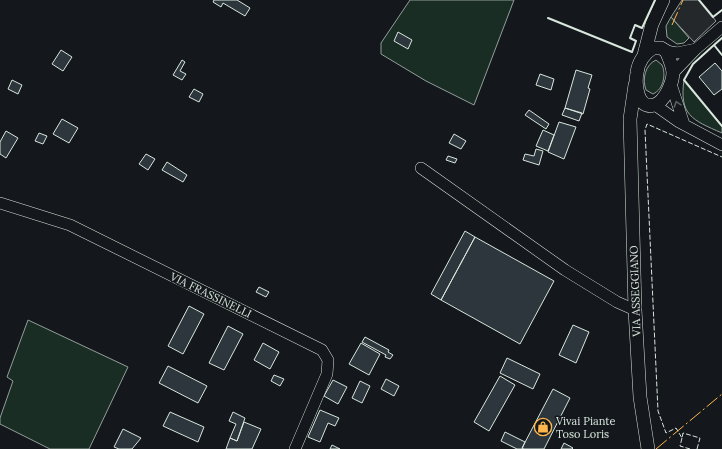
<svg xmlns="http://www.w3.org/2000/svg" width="722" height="449" font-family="Lora,serif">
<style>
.green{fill:#1a2d24;stroke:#939e99}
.parking{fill:#24282b;stroke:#939e99}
.building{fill:#2c363c;stroke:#d8e6dc}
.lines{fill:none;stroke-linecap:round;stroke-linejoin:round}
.minor-casing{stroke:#d8e6dc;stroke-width:12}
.tertiary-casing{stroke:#d8e6dc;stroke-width:14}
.minor{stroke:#14181c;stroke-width:11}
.tertiary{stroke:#14181c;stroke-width:13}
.fence{stroke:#d8e6dc;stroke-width:1;stroke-dasharray:5 2;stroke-linecap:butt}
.wall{stroke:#d8e6dc;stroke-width:2}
.power{stroke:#ffb74d;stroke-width:1;stroke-dasharray:14 3 2 3;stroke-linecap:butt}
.oneway{stroke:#59605f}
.labels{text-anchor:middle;stroke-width:3;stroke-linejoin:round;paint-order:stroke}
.street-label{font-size:11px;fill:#d8e6dc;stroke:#14181c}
.poi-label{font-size:11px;fill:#d8e6dc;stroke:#14181c;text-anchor:start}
</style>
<rect width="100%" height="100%" fill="#14181c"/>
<!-- green -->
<path class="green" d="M410,0h104l-40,105 -48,-24 -45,-27v-11z
M671,17l18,21 -5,5 -7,1 -10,-7 -1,-11z
M656,60l6,5c4,9 2,24 -9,29l-7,-4c-4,-11 -1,-25 10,-30z
M684,80l38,46v7c-30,-13 -43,-18 -38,-53z
M28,320l100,47 -39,82h-39l-50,-25v-6l13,-37 -6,-4z"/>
<!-- parking -->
<path class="parking" d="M682,0h17l17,21 -22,21 -23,-25z"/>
<!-- building -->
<path class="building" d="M214,0h23l13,8 -5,8 -22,-13 -2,4 -8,-5z
M398,32l14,8 -4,9 -14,-8z
M61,50l11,7 -9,14 -11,-7z
M182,60l3,2 -5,9 6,3 -4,6 -9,-5z
M715,63l7,8v18l-8,6 -15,-18z
M576,70l16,5 -4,13 2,1 -7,25 -18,-6z
M540,74l14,5 -3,11 -15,-5z
M12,80l10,5 -4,9 -10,-5z
M194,89l9,5 -4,8 -10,-5z
M565,108l17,5 -3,8 -17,-6z
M529,110l20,14 -3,5 -21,-14z
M62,119l16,9 -9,15 -16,-9z
M559,122l17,5 -12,32 -16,-7z
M543,130l11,5 -6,16 -12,-5z
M6,131l12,7 -12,20 -6,-4v-12z
M39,133l8,3 -4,8 -8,-3z
M454,134l12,7 -5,8 -12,-6z
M536,149l7,2 -4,14 -16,-5 2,-6 9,2z
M146,154l9,5 -7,11 -9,-6z
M448,156l9,3 -2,4 -9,-3z
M167,162l20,13 -4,7 -21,-12z
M465,231l10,6 -34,63 -10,-6z
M475,237l79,44 -34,63 -79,-44z
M259,287l10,5 -3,5 -10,-5z
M189,306l15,8 -21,40 -15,-8z
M573,325l16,7 -13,31 -17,-8z
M228,326l15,8 -19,36 -15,-7z
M365,337l24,13 -1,2 5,3 -3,4 -5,-2 1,-2 -24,-13z
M263,343l16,9 -9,17 -16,-9z
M361,343l19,11 -11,21 -20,-11z
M507,358l33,16 -7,15 -33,-16z
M168,366l39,20 -9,17 -39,-20z
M274,375l10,4 -4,7 -9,-5z
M500,376l15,9 -26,46 -15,-9z
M386,379l13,7 -5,10 -13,-7z
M333,380l14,7 -9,17 -14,-8z
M360,381l10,5 -8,17 -10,-5z
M553,389l17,9 -26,51h-20l-2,-1z
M320,410l19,8 -4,8 -7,-3 -8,19 -12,-5z
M170,412l34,15 -6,15 -35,-16z
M233,412l12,6 -8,23 -7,-3 6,-14 -7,-3z
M244,422l17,7 -9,20h-26l4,-11 7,3z
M123,429l18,9 -9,11h-13l-5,-2z
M505,432l20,10 -3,7h-5l-16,-8z
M564,443l9,5 -1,1h-11z
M332,445l8,4h-10z"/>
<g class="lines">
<defs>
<path id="minor" d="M666,51l11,2 19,-4
M673,73l23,-24 26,-22
M671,84l13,40
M655,105l24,17 43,23
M421,168l144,102 52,32 18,8
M0,203l70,22 252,125 6,10 -1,14 -32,75"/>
<path id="tertiary" d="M653,48h8l5,3c3,7 6,13 7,21 0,10 -8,30 -19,33 -17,5 -19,-21 -17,-32 1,-10 7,-20 16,-25z
M644,55l8,-31 11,-24
M635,85l-5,34 5,191 5,87 8,52"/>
</defs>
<!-- minor casing -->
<use href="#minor" class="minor-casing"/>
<!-- tertiary casing -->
<use href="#tertiary" class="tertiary-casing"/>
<!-- minor -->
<use href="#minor" class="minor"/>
<!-- tertiary -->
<use href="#tertiary" class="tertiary"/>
<!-- fence -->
<path class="fence" d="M682,438l-2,8 10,3
M697,449l3,-11 -17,-5 -1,5 -6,-10 -10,5 -8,-22 -13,-281 2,-6 75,33"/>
<!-- wall -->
<path class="wall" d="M699,0l14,17 9,-7
M548,18l84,34 4,-11 -6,-3 5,-13 7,3 13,-28
M714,45l8,-7
M722,55l-8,-10 -21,19 -9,16 38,46"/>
<!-- power -->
<path class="power" d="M672,25l11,-25
M656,449l66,-55"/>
</g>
<!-- one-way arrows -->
<defs><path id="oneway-chevron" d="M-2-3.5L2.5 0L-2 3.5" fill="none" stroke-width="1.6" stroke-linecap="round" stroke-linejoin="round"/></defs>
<use class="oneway" href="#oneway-chevron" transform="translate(677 104) rotate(-108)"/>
<!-- icons -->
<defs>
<symbol id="shop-ring" viewBox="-11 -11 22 22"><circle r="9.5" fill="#14181c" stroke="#ffb74d" stroke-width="1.5"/><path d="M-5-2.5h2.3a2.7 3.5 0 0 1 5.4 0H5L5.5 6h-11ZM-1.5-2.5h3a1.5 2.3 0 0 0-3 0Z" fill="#ffb74d"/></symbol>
</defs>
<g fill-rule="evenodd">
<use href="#shop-ring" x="533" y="417" width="20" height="20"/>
</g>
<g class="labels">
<!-- street labels -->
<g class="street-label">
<text transform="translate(635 291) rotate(-92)" y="4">VIA ASSEGGIANO</text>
<text transform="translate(211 295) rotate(26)" y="4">VIA FRASSINELLI</text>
</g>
<!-- poi labels -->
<g class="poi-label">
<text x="556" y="425">Vivai Piante<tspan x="556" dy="13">Toso Loris</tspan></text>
</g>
</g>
</svg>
